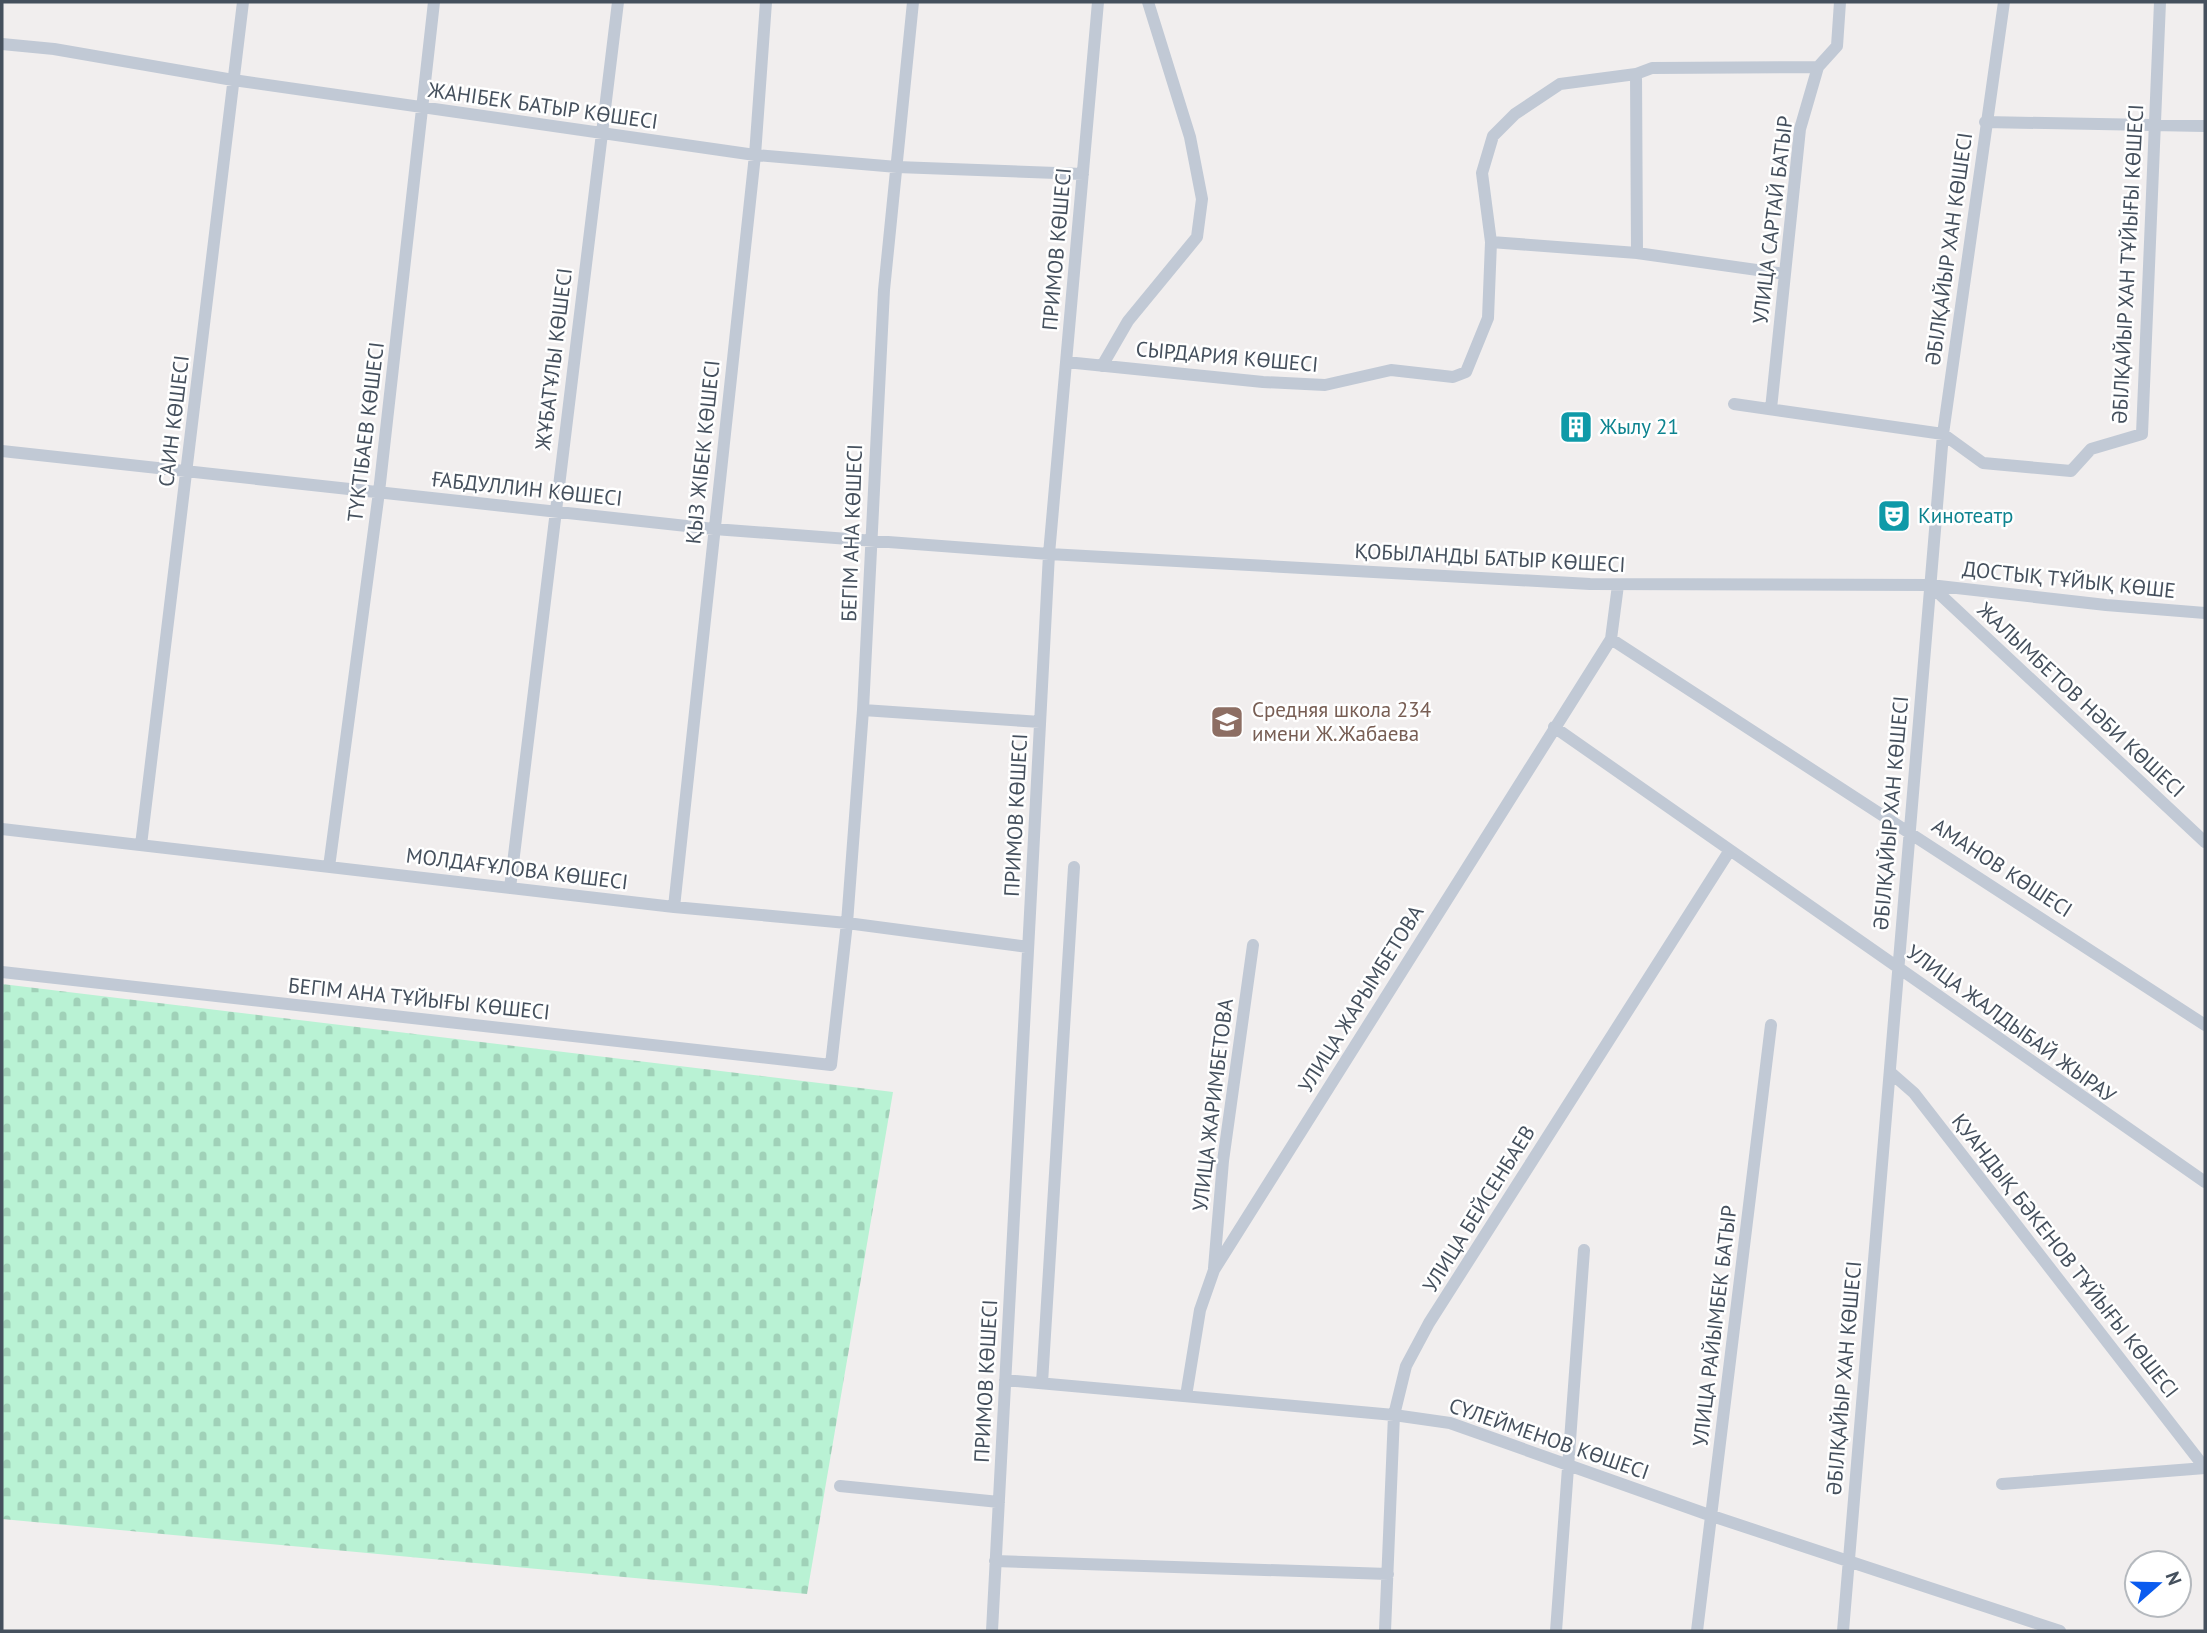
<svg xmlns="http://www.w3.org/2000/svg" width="2207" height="1633" font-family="'PT Sans',sans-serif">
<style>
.cemetery{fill:url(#cemetery-stones)}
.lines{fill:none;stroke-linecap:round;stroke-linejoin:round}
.minor{stroke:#c1c9d5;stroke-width:12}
.labels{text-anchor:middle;stroke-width:5;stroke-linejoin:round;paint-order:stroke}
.street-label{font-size:21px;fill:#45505d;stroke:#fff}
.culture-label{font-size:21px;fill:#0d838f;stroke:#fff;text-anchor:start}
.education-label{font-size:21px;fill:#785e54;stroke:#fff;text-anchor:start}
</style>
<defs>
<pattern id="cemetery-stones" width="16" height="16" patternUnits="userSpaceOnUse" patternTransform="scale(1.75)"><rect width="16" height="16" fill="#b9f2d4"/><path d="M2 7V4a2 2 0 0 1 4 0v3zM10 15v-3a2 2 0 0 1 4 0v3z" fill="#a0d1b8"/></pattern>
</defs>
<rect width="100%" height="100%" fill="#f1eeee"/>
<!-- cemetery -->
<path class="cemetery" d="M2,984l891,108 -86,502 -805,-75z"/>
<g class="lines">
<!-- minor -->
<path class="minor" d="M2,44l52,5 179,31 522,75 142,12 186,7
M1985,122l220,4
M1491,242l-9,-69 11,-37 22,-22 45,-30 76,-10
M1637,253l-1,-179 16,-6 166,-1
M1066,362l197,20 62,3 66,-15 62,7 13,-5 22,-54 3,-76 146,11 148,21
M1102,366l26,-45 69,-84 5,-38 -12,-62 -42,-135
M1734,404l209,30 40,29 88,8 20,-22 51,-15 18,-432
M1771,409l29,-280 18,-62 19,-21 3,-44
M2,451l712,78 335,25 541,30 340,1 176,20 99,8
M1618,585l-7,54 594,386
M1930,585l275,257
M863,710l177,12
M1554,727l651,455
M2,829l672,78 173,16 181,24
M141,845l102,-843
M329,867l50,-375 55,-490
M510,888l108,-886
M674,907l81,-752 11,-153
M2,972l829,93 16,-142 16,-213 21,-420 29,-288
M1890,1072l24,21 291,375
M1214,1268l9,-107 30,-216
M1005,1380l389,35 56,8 262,93 348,115
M1042,1383l32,-516
M1186,1396l14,-86 14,-40 397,-631
M2002,1484l203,-16
M840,1486l159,16
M995,1561l393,13
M992,1631l57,-1077 49,-552
M1385,1631l9,-216 12,-49 23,-43 301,-473
M1556,1631l28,-381
M1697,1631l74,-606
M1843,1631l100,-1197 61,-432"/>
</g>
<!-- icons -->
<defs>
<symbol id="building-square" viewBox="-11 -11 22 22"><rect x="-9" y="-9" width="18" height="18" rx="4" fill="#0f9aa8" stroke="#fff"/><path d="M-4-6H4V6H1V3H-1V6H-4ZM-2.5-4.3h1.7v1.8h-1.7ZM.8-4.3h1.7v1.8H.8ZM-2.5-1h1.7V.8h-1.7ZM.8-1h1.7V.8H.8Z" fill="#fff"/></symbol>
<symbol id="theatre-square" viewBox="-11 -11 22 22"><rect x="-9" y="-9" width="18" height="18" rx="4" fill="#0f9aa8" stroke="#fff"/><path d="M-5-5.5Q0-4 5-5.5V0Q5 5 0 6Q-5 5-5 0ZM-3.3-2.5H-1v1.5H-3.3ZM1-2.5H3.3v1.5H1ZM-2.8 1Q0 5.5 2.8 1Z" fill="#fff"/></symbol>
<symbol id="school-square" viewBox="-11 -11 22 22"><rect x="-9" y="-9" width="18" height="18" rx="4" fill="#8d6e63" stroke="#fff"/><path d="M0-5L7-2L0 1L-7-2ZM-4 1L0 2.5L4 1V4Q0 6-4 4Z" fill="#fff"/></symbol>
</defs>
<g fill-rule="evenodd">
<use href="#building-square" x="1557" y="408" width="38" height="38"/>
<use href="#theatre-square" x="1875" y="497" width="38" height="38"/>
<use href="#school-square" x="1208" y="703" width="38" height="38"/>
</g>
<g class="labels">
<!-- street labels -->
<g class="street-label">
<text transform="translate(543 106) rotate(8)" y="7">ЖАНІБЕК БАТЫР КӨШЕСІ</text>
<text transform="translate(1773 220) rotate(-83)" y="7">УЛИЦА САРТАЙ БАТЫР</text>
<text transform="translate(1057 249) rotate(-85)" y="7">ПРИМОВ КӨШЕСІ</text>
<text transform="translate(1949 249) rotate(-82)" y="7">ӘБІЛҚАЙЫР ХАН КӨШЕСІ</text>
<text transform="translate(2128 264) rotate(-87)" y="7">ӘБІЛҚАЙЫР ХАН ТҰЙЫҒЫ КӨШЕСІ</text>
<text transform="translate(1227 357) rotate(5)" y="7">СЫРДАРИЯ КӨШЕСІ</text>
<text transform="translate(554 359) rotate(-83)" y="7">ЖҰБАТҰЛЫ КӨШЕСІ</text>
<text transform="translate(174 421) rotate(-83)" y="7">САИН КӨШЕСІ</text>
<text transform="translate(366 432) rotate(-83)" y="7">ТҮКТІБАЕВ КӨШЕСІ</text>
<text transform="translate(703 452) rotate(-84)" y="7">ҚЫЗ ЖІБЕК КӨШЕСІ</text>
<text transform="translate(527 489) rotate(6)" y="7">ҒАБДУЛЛИН КӨШЕСІ</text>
<text transform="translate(852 533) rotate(-88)" y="7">БЕГІМ АНА КӨШЕСІ</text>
<text transform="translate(1490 558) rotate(3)" y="7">ҚОБЫЛАНДЫ БАТЫР КӨШЕСІ</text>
<text transform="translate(2069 580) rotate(6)" y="7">ДОСТЫҚ ТҰЙЫҚ КӨШЕ</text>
<text transform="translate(2081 700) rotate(43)" y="7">ЖАЛЫМБЕТОВ НӘБИ КӨШЕСІ</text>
<text transform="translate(1891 813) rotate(-85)" y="7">ӘБІЛҚАЙЫР ХАН КӨШЕСІ</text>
<text transform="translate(1016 815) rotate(-87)" y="7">ПРИМОВ КӨШЕСІ</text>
<text transform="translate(2002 868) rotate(33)" y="7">АМАНОВ КӨШЕСІ</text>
<text transform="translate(517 869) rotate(7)" y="7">МОЛДАҒҰЛОВА КӨШЕСІ</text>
<text transform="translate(419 999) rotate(6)" y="7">БЕГІМ АНА ТҰЙЫҒЫ КӨШЕСІ</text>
<text transform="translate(1361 999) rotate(-58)" y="7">УЛИЦА ЖАРЫМБЕТОВА</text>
<text transform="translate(2011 1024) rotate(36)" y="7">УЛИЦА ЖАЛДЫБАЙ ЖЫРАУ</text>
<text transform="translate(1213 1105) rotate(-83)" y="7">УЛИЦА ЖАРИМБЕТОВА</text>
<text transform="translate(1479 1209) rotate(-58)" y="7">УЛИЦА БЕЙСЕНБАЕВ</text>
<text transform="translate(2065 1256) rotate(52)" y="7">ҚУАНДЫҚ БӘКЕНОВ ТҰЙЫҒЫ КӨШЕСІ</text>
<text transform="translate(1715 1326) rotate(-83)" y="7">УЛИЦА РАЙЫМБЕК БАТЫР</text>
<text transform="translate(1844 1378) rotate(-85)" y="7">ӘБІЛҚАЙЫР ХАН КӨШЕСІ</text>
<text transform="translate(986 1381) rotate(-87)" y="7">ПРИМОВ КӨШЕСІ</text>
<text transform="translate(1549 1439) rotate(19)" y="7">СҮЛЕЙМЕНОВ КӨШЕСІ</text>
</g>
<!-- culture labels -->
<g class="culture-label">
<text x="1600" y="434">Жылу 21</text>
<text x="1918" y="523">Кинотеатр</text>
</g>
<!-- education labels -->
<g class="education-label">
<text x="1252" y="717">Средняя школа 234<tspan x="1252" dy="24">имени Ж.Жабаева</tspan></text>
</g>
</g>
<!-- border -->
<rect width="2207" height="1633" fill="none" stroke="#45505d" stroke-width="7"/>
<!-- north arrow -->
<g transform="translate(2158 1584) rotate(70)"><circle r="33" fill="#ffffff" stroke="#b5b9be" stroke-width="2"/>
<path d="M0-5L12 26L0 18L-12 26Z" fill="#0a5bef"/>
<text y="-10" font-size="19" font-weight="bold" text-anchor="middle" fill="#45505d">N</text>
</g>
</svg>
